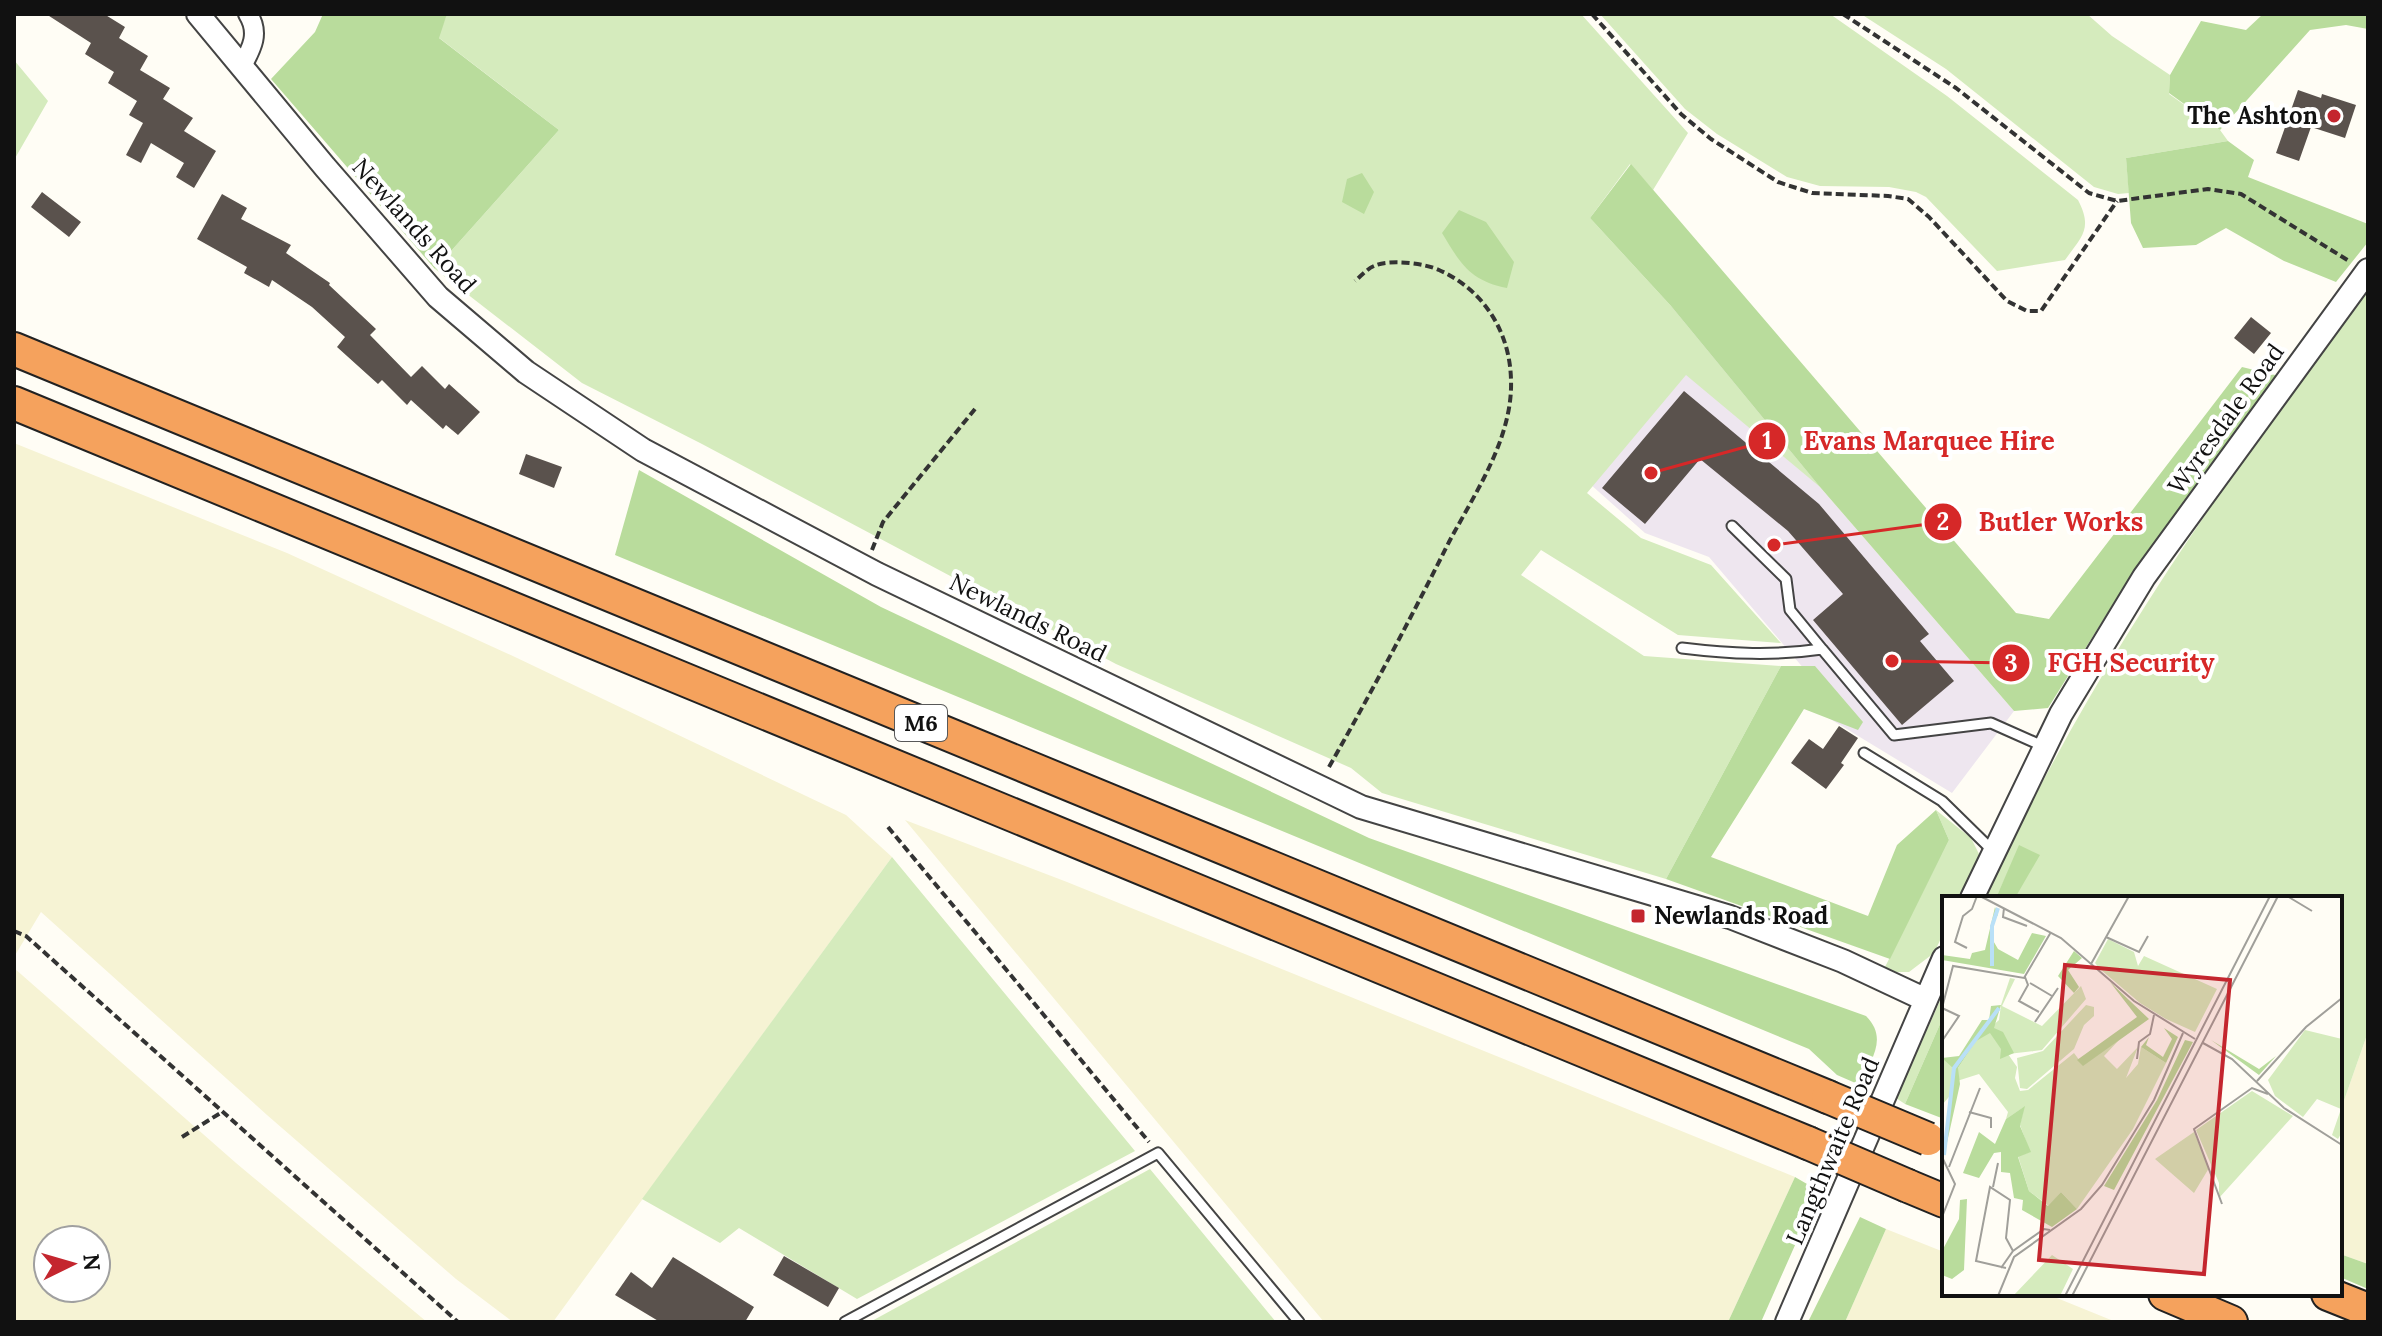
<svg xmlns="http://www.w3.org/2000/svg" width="2382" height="1336" font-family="Lora,serif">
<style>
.industrial{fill:#eee6ef}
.farmland{fill:#f6f3d4;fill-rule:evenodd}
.green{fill:#d5ebbd}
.forest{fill:#b9dc9c}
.building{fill:#5a524d}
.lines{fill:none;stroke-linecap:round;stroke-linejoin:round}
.service-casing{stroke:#444;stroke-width:13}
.minor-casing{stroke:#444;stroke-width:22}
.tertiary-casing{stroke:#444;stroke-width:26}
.motorway-casing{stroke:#222;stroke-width:36}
.path{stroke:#333;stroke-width:4;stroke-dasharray:8 4;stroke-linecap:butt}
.service{stroke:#fff;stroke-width:9}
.minor{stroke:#fff;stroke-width:18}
.tertiary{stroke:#fff;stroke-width:22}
.motorway{stroke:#f5a25d;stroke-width:32}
.motorway-bridge-casing{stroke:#222;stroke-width:36;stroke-linecap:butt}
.motorway-bridge{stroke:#f5a25d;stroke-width:32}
.poi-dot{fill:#c4262e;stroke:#fff;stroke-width:3}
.labels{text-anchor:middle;stroke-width:8;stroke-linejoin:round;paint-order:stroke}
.shield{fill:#fff;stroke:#585858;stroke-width:2}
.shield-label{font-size:22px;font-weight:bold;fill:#111}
.poi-label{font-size:24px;font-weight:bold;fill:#111;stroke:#fff;text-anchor:end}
.street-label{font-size:24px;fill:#111;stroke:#fff}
.inset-river{fill:none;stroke:#b9e0f7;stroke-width:4}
.inset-road{fill:none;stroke:#a09f9a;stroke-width:2}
.view{fill:#c4262e;fill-opacity:0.15;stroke:#c4262e;stroke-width:4}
.inset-edge{fill:none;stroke:#111;stroke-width:4}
.leader{fill:none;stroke:#d62828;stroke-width:3}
.callout-dot{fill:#d62828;stroke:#fff;stroke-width:3}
.mark-label{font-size:24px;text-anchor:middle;font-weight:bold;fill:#fff}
.callout-label{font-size:26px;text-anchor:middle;font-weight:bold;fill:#d62828;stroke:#fff;stroke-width:8;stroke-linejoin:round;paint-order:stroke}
</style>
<rect width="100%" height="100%" fill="#fffdf5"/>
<!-- industrial -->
<path class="industrial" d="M1671,306l149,181 194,224 -62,82 -163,-99 16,-24 -96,-113 -64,-24 -83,-74z"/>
<!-- farmland -->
<path class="farmland" d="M14,443l273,110 228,104 331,158 46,42 -339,465h-40l-57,-43 -189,-164 -226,-203 -27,45z
M905,820l162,62 728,295 -67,145h-404z
M14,968l222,195 191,159h-413zM96,1240v48h-48v-48z
M2368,1032v232l-28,-10v-142z
M1886,1229l58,23v42h103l69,28h-271z"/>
<!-- green -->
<path class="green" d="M447,14h1134l107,119 -35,57 -23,-26 -40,54 81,88 149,181 -134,-112 -99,118 54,45 70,27 70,78 -103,-8 -137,-85 -20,25 123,81 137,10 -115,213 -284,-86 -31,-25 -235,-104 -414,-220 -120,-61 -147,-114 124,-139 -121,-93z
M1600,14h230l117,82 131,104c15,29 4,36 -13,60l-68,11 -71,-74 -10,-5 -27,-5 -69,-1 -33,-9 -70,-43 -32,-25z
M1861,14h226l25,22 58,39 -1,19 51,36 8,11 -102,17 3,35 -11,1 -24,-7 -148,-118z
M14,60l34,41 -34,59z
M2368,290v742l-28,80v-214h-325l5,-52 -24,52h-10c98,-219 238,-418 382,-608z
M1936,810l35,28 9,18 -20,42h-16v34l-10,21 -25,19h-13l-11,-5 64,-127z
M892,857l243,294 -278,148 -118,-71 -19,15 -78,-44z
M1944,992v23l-39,89 -9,-6z
M1150,1169l126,153h-406z"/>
<!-- forest -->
<path class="forest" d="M323,14h124l-8,24 120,92 -124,139 -164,-190 44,-47z
M2263,14h105v15l-22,-4 -36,5 -90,100 -51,-37 1,-18 31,-54 45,9z
M2228,141l26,19 -6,17 120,47v18l-32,40 -52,-21 -58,-33 -30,17 -53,3 -12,-25 -5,-65z
M1631,164l385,449 33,6 193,-252 37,9 -149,201 -82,131 -34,3 -194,-224 -149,-181 -81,-88z
M1362,173l12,19 -10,22 -22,-12 5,-23z
M1459,210l27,12 28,40 -7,26c-37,-7 -47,-25 -65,-55z
M639,470l242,137 488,231 497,178c23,23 4,44 -6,69l-23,-10 -28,-26 -1194,-494z
M1781,666h34l48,56 -5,8 -54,-21 -93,148 157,59 29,-71 39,-35 13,30 -59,119 -224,-80z
M2019,845l21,10 -25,43h-19z
M1944,1015v75l-2,5 2,1v23l-39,-15z
M1795,1177l24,14 -58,131h-33z
M1860,1217l26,12 -41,93h-37z
M2340,1254l28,10v25l-28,-12z"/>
<!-- building -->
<path class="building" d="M46,14h58l21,13 -6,11 29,18 -8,14 30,18 -7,11 30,19 -9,13 32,20 -22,37 -18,-11 8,-14 -33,-20 -10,20 -15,-8 17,-32 -14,-8 8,-14 -29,-18 6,-11 -29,-18 6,-11z
M2298,90l23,8 1,-4 34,11 -11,33 -34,-11 -12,34 -23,-8z
M42,192l39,30 -12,15 -38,-30z
M222,194l25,14 -6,11 50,26 -5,8 44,30 -1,2 47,44 -6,6 41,42 11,-11 23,23 4,-5 31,28 -22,23 -12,-10 -3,4 -32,-29 -4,5 -25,-25 -4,4 -41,-37 8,-10 -33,-30 -40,-27 -3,7 -25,-14 3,-6 -50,-28z
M2251,317l20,16 -17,21 -20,-16z
M1684,391l135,113 110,130 -9,7 34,40 -52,44 -89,-105 30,-26 -55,-63 -88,-72 -55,65 -43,-36z
M526,454l36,13 -8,21 -35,-14z
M1839,726l19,12 -17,25 3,2 -18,24 -35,-26 18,-24 14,10z
M784,1256l55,32 -11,19 -55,-32z
M673,1257l81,50 -9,15h-85l-45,-27 16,-23 21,16z"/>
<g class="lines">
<defs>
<path id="service" d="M1732,526l54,53 4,31 32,39
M1682,648c49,6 92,8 140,1l72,86 97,-12 54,24
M1864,753l78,48 52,51
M845,1322l313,-169 141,169"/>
<path id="minor" d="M242,66c10,-18 18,-33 6,-52"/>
<path id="tertiary" d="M198,14l127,153 113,130 88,75 117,78 234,124 484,233 369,110 113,44 81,38
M1972,898l89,-184 83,-137 224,-307
M1787,1322l157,-364"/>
<path id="motorway" d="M14,349l1814,748
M14,403l1794,740
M1908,1186l36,15
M2165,1294l66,28
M2328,1294l40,16"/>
</defs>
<!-- service casing -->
<use href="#service" class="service-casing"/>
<!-- minor casing -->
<use href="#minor" class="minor-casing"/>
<!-- tertiary casing -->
<use href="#tertiary" class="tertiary-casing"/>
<!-- motorway casing -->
<use href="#motorway" class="motorway-casing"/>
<!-- path -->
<path class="path" d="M1592,14l89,100 30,25 67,43 34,11 76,3 20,3 21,18 78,84 20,10h14l76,-110
M1843,14l113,74 133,105 28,8 91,-12 33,5 108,67
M872,550l11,-28 92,-113
M1329,767c42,-74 82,-149 120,-225 26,-49 64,-104 62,-162 -1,-48 -27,-90 -72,-110 -15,-7 -50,-11 -65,-4 -7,3 -13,10 -19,15
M888,827l261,315
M14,931l12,5 432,386
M182,1137l40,-25"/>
<!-- service -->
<use href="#service" class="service"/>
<!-- minor -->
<use href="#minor" class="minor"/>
<!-- tertiary -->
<use href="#tertiary" class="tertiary"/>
<!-- motorway -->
<use href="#motorway" class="motorway"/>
<defs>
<path id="motorway-bridge" d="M1828,1097l100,42
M1808,1143l100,43"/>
</defs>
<!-- motorway-bridge casing -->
<use href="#motorway-bridge" class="motorway-bridge-casing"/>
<!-- motorway-bridge -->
<use href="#motorway-bridge" class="motorway-bridge"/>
</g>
<!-- markers -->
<g class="poi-dot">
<circle cx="2334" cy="116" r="8"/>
<rect x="1630" y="908" width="16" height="16" rx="4"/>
</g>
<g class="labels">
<!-- shield labels -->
<rect class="shield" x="895" y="705" width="52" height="36" rx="6"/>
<g class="shield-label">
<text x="921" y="731">M6</text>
</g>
<!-- poi labels -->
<g class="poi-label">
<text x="2318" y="124">The Ashton</text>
<text x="1654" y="924" text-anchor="start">Newlands Road</text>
</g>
<!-- street labels -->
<g class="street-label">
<text transform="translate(414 226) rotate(48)" y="8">Newlands Road</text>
<text transform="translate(2226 419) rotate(-54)" y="8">Wyresdale Road</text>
<text transform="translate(1028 618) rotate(26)" y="8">Newlands Road</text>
<text transform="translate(1833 1151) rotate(-67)" y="8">Langthwaite Road</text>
</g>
</g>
<!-- overview -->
<g transform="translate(1942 896)">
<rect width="400" height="400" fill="#fffdf5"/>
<path d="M166,43l26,13 4,14 6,-10 73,33 -22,43 -29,-13 29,18 -55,-34 -40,-34 -5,-6zM68,82l5,1 -13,27 40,20 39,-40 5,13 -44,51 -34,4 9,13 -2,11 5,13 8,-1 46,-37 9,12 36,-25 -15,16 13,13 21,-22 -12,31 12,-14 3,-17 25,16 -33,66 -56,80 -16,-17 -12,14 -20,-15 -11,-35 12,-4 -10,-27 4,-18 -18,12 2,-7 -29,-38 -22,7 1,-13 18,-27 23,-21 2,-15zM144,109l8,2v9l-10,9 -10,24 -47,40 -7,-1 -3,-30 26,-7zM363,134l37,9v93l-4,7 -6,-4 9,-26 -24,-10 -14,18 -28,-21 -7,-16zM0,162l13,7 -1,26 -12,14zM310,195l41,25 -74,82v-15l-23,-53zM252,236l15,36 -15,25 -39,-34zM110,359l21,14 -13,27h-47z" fill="#d5ebbd"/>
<path d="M53,11l3,8 -6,6 -1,16 7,12 20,11 14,-27 14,3 -22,38 -82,-14v-5l28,4 2,-6 13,-3zM132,55l8,7 -14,12 11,17 -5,6 -16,-17zM168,86l39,37 -66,47 -6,-6 60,-43zM59,109l-7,23 9,4 11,21 -14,6 1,-10 -11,-16 -14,8 -18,27 2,16 -16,72 10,-87 -12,-11 17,-2 23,-36h7l2,-14zM222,132l14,9 -12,26 -25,-16 8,-10 -3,8 17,12 9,-18zM243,144l8,2 -79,148 -10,-4 53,-86zM269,144l48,29 17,-13 -17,19zM83,210l-5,20 11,26 -13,5 11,34 19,15 13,-14 16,17 -25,18 -30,-17 1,-10 -9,-2 -4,-25 -9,-1v-20l-7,1 -15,25 -16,-5 16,-41 16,12 11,-25zM25,303l-3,71 -12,9 -10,-4v-24l17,-32 1,-19z" fill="#b9dc9c"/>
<path class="inset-river" d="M50,70v-40l6,-18M2,259l10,-87 45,-60"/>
<path class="inset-road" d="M38,0l81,42 73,63 61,38M345,0l25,15M62,12l-1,9 24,9M164,41l33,15 9,-16M25,52l-12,-6 8,-26 9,-7 5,-13M149,68l38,-68M83,81l3,8 -9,16 20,11M88,87l22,13M0,112l11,-42 71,12 27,-46M0,112l17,8 -17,25M93,126l23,-34M261,147l29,16 52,49 58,37M195,163l2,-17 11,-8 4,-19M315,185l49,-54 36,-29M27,216l22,6v10M0,261l13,27 -13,33M7,271l31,-79M51,291l5,-24M280,308l-28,-75 58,-41 16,6M59,372l12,-17 31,-22 6,1M64,372l-30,-7 14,-74 20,13 -4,38 7,13M56,400l16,-39 67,-48 21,-24 52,-85 29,-67M123,400l205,-400M130,400l206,-400"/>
<path class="view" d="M123,69l165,15 -26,294 -165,-14z"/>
<rect width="400" height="400" class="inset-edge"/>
</g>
<!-- callouts -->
<path class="leader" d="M1651 473L1767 441M1774 545L1943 522M1892 661L2011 663"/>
<g class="callout-dot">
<circle cx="1651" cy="473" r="8"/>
<circle cx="1774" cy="545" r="8"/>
<circle cx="1892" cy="661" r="8"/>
<circle cx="1767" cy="441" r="20"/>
<circle cx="1943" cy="522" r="20"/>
<circle cx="2011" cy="663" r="20"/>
</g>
<g class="mark-label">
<text x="1767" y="449">1</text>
<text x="1943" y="530">2</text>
<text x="2011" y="672">3</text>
</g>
<g class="callout-label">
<text x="1929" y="450">Evans Marquee Hire</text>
<text x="2061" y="531">Butler Works</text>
<text x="2131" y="672">FGH Security</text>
</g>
<!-- border -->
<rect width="2382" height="1336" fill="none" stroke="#111111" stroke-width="32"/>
<!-- north arrow -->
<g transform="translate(72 1264) rotate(85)"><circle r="38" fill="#ffffff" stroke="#a0a0a0" stroke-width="2"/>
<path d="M0-6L14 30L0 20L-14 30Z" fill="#c4262e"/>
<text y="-12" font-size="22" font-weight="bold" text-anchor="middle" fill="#111111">N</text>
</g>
</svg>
